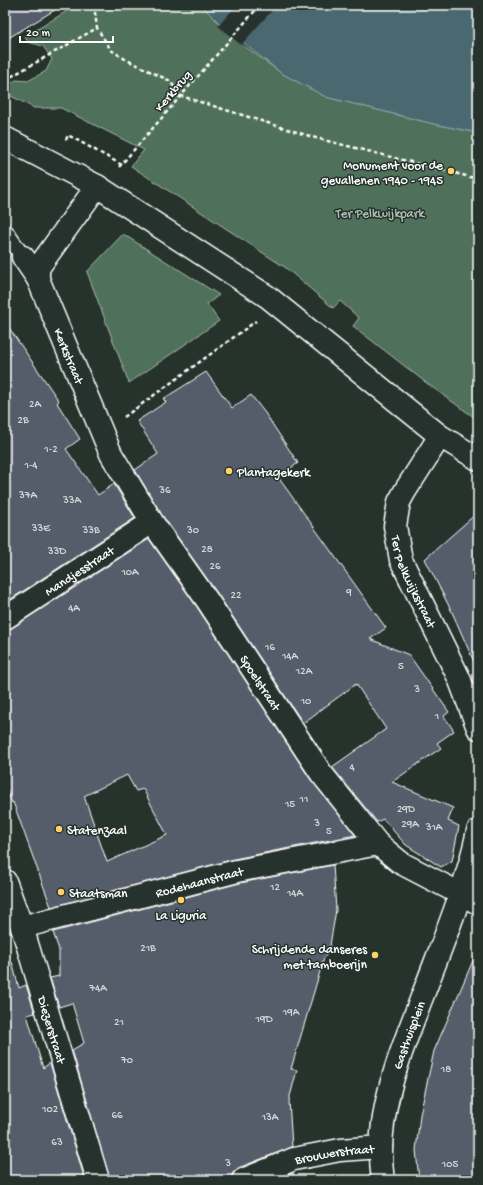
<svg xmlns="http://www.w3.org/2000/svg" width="483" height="1185" font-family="'Gochi Hand',sans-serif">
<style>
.green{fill:#50705a;stroke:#a8b8ac}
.water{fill:#496870;stroke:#92a4a9}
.pier{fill:#26332d}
.building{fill:#565d6b;stroke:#fff;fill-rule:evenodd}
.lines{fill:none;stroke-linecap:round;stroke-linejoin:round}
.service-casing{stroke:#fff;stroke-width:18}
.pedestrian-casing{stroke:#fff;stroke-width:25}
.minor-casing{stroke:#fff;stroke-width:25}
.path{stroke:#fff;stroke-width:2.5;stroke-dasharray:4 3;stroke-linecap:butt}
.service{stroke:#26332d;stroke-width:15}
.pedestrian{stroke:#26332d;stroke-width:22}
.minor{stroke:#26332d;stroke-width:22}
.poi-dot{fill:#ffd166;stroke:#26332d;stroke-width:1.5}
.labels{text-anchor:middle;stroke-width:3;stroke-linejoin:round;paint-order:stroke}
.number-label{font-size:11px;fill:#d5d6da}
.street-label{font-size:13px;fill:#fff;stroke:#26332d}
.poi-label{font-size:13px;fill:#fff;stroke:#26332d;text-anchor:start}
.park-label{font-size:13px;fill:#b0bfb5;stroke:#26332d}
</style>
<rect width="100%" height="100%" fill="#26332d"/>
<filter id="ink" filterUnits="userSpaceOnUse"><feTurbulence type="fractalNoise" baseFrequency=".025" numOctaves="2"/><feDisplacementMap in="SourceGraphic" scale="8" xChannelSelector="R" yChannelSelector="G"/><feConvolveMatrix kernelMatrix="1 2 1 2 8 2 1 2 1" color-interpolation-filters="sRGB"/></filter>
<g filter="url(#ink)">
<!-- green -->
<path class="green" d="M72,5h129l42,40 38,28 45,24 108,27 44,9v287l-49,-35 -76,-59 6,-8 -19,-17 -7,7 -47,-40 -155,-102 13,-16 -83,-42h-27l-25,-13 -4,1v-9l11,-7 12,1 18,-10 6,-12 -9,-13 -15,-4 -3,-5 45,-28z
M123,234l96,61 -12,9 12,17 -90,62 -42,-111z"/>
<!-- water -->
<path class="water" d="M201,5h277v128l-44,-9 -108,-27 -45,-24 -62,-50z"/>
<!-- pier -->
<path class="pier" d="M237,5h40l-36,40 -23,-19z"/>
<!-- building -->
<path class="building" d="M5,5h58l-58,35z
M5,322l54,79 -2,2 23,36 -14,10 32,46 16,-11 21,34 -130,85z
M206,372l26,36 19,-13 14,18 33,50 -20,14 108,151 -16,11 39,16 40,57 -5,4 10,15 -17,12 4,5 -49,34 61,26 -5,13 11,5 -7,35 -11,6 -35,-22 -23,-26 -6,3 -45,-55 54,-38 -30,-45 -53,39 -86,-130 -55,-78 -27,-45 23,-16 -21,-33 29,-19 -3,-3z
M478,512v159l-26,-59 -27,-53z
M149,539l48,68 114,173 44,55 -121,24 -183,48 -38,-105 -1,1 -7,-18v-155l7,-2zM127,775l9,16 7,-2 24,46 -60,27 -23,-66z
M333,865l3,45 -7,41 -5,7 -33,111 6,1 -8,30 3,47 -54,21 -5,5 -2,7h-121l-38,-130 12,-7 -12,-40 -13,4 -9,-29 9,-2v-26l-6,-18 187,-49z
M478,949v231h-59l-3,-30 4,-35 14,-64z
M12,962l7,26 7,-3 9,28 -8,2 16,53 7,-5 35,117h-80v-217z
M293,1173l2,7h-19z"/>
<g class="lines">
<defs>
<path id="service" d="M5,231l18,26"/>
<g id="pedestrian">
<path d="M23,257l15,22"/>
<path id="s1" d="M5,618l147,-96"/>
<path id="s2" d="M5,881l17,46 76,253"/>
<path id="s3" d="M22,927l215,-56 141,-27"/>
<path id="s4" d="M243,1180l51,-21 46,-9 41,-3"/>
</g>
<g id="minor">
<path d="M5,138l92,48 171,111 172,139 38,23"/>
<path id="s5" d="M97,186l-59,82v11l73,175 41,68 55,78 114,173 57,71 23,19 77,40"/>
<path id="s6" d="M440,436l-35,55 -6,11 -4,24 6,34 58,118 19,50"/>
<path id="s7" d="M383,1180c-10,-64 18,-129 41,-188 20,-53 42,-105 54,-161"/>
</g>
</defs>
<!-- service casing -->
<use href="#service" class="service-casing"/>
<!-- pedestrian casing -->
<use href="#pedestrian" class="pedestrian-casing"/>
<!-- minor casing -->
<use href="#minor" class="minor-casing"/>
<!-- path -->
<path class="path" d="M94,5l3,23 14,22 14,9 45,22 11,15 135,42 162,41
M5,80l92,-52
M66,140l2,-5 54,30
M119,167l141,-162
M124,417l132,-96"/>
<!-- service -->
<use href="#service" class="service"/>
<!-- pedestrian -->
<use href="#pedestrian" class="pedestrian"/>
<!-- minor -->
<use href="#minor" class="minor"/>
</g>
</g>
<!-- markers -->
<g class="poi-dot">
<circle cx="451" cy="171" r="4"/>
<circle cx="229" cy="471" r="4"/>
<circle cx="59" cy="829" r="4"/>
<circle cx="61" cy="892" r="4"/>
<circle cx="181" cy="900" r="4"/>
<circle cx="375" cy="955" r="4"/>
</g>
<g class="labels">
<!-- number labels -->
<g class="number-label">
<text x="35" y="407">2A</text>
<text x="23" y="423">2B</text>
<text x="51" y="452">1-2</text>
<text x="31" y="468">1-4</text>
<text x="165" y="493">36</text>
<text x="28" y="498">37A</text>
<text x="72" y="503">33A</text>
<text x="41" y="531">33E</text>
<text x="91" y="533">33B</text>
<text x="193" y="533">30</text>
<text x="207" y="552">28</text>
<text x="57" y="554">33D</text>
<text x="215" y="569">26</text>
<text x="130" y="575">10A</text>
<text x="349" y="595">9</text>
<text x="236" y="598">22</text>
<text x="74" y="611">4A</text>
<text x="270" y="650">16</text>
<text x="290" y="659">14A</text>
<text x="401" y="669">5</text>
<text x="304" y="674">12A</text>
<text x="417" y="692">3</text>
<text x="306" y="704">10</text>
<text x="437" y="719">1</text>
<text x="352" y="770">4</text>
<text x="304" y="802">11</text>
<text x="290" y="807">15</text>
<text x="406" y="812">29D</text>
<text x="317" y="826">3</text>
<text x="410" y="827">29A</text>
<text x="434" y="830">31A</text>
<text x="329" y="834">5</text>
<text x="275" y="890">12</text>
<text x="295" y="896">14A</text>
<text x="148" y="951">21B</text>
<text x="98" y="991">74A</text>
<text x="291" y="1015">19A</text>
<text x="264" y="1022">19D</text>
<text x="119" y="1025">21</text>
<text x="127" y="1063">70</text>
<text x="446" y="1072">18</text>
<text x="50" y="1112">102</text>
<text x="117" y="1118">66</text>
<text x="270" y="1120">13A</text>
<text x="57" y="1145">63</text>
<text x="228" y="1166">3</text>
<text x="450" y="1167">105</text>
</g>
<!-- street labels -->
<g class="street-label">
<text transform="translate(172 90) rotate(-50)" y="5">Kerkbrug</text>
<text dy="5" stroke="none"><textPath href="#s5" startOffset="195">Kerkstraat</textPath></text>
<text dy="5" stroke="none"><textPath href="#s1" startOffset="88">Mandjesstraat</textPath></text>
<text dy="5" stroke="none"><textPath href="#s6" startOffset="161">Ter Pelkwijkstraat</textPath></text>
<text dy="5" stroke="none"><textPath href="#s5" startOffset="575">Spoelstraat</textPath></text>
<text dy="5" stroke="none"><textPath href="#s3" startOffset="183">Rodehaanstraat</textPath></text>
<text dy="5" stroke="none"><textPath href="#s2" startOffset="156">Diezerstraat</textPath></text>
<text dy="5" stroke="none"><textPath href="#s7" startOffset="149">Gasthuisplein</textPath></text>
<text dy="5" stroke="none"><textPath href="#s4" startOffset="96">Brouwerstraat</textPath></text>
</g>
<!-- poi labels -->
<g class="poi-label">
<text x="443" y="169" text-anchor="end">Monument voor de<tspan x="443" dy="15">gevallenen 1940 - 1945</tspan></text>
<text x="237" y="476">Plantagekerk</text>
<text x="67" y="834">Statenzaal</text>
<text x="69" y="897">Staatsman</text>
<text x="181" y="919" text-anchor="middle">La Liguria</text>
<text x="367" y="953" text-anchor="end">Schrijdende danseres<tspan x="367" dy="15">met tamboerijn</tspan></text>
</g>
<!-- park labels -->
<g class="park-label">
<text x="380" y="217">Ter Pelkwijkpark</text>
</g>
</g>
<!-- margin -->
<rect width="483" height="1185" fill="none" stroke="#26332d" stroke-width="20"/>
<rect x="10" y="10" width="463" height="1165" fill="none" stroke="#fff" stroke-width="1.5" filter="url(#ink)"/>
<!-- scale -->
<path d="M20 36v6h93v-6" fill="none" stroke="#ffffff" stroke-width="2"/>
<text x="26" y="36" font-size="12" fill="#ffffff" stroke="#26332d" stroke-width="3" paint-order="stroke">20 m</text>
</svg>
